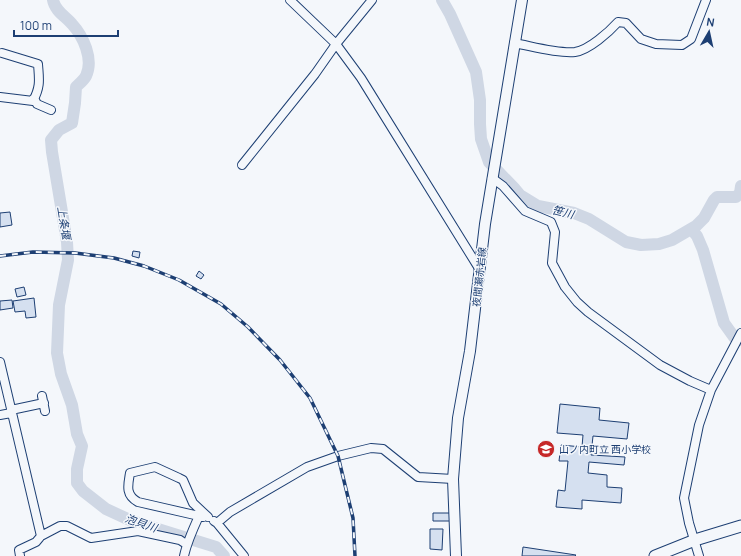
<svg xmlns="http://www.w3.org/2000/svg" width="741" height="556" font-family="Manrope,'Noto Sans JP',sans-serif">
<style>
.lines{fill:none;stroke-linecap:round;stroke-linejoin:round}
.river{stroke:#cfd7e4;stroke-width:12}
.building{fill:#d5e0f0;stroke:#1d3f73}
.minor-casing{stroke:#1d3f73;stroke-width:10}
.major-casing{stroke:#1d3f73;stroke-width:12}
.highway-casing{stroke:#1d3f73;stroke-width:13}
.minor{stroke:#f4f7fb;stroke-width:8}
.major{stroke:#f4f7fb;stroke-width:10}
.highway{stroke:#f4f7fb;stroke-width:11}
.rail-casing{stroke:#1d3f73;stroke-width:3.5}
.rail{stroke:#f4f7fb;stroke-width:2;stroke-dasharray:6;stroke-linecap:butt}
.labels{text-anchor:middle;stroke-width:3;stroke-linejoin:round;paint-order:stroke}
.street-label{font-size:10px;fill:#1d3f73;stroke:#f4f7fb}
.poi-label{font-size:10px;fill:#1d3f73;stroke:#f4f7fb;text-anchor:start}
.water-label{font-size:11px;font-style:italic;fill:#1d3f73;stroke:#f4f7fb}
</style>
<rect width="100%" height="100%" fill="#f4f7fb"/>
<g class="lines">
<!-- river -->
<path class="river" d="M53,0c2,11 12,16 19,24 11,12 22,35 14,52 -2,4 -7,8 -10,11l-1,16 -3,20 -13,7 -8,10 1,12 15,90 1,18 -9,45 -2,48 4,21 11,31 5,29 5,12 -5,23v14l6,8 23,18 26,12 84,26 8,9
M442,0l8,14 26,58 4,28v24l1,15 8,23 26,27 5,6 18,11 36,7 15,6 37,23 15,3 18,-1 13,-4 24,-14 8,-8 10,-18 3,-3h19l4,-4 1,-7
M692,230l5,6 6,14 21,73 10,14 7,3"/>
</g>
<!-- building -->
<path class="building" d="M10,212l2,13 -12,2v-14z
M133,251l7,1 -1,6 -7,-2z
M199,271l5,4 -3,4 -5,-3z
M24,287l2,8 -9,2 -2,-8z
M34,298l2,19 -10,1 -1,-7 -10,1 -2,-11z
M12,300l1,8 -13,2v-9z
M560,404l40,4 -1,12 30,3 -2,16 -34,-3 -2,19 34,2 -1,8 -35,-3 -1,11 19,2v12l15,1 -1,15 -39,-3v9l-26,-2 2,-17 7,1 3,-30h-9l2,-16 21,2 1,-12 -26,-2z
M433,513h17v8h-17z
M430,529h13l-1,21 -12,-1z
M523,547l53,8 -1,1h-53z"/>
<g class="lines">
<defs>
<path id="minor" d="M290,0l46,44 25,34 119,192
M514,43c17,3 44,11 61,9 14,-2 34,-20 43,-30l8,1 15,16 15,5 26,1 9,-6 15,-39
M0,97l33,4c8,-15 6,-22 5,-37l-36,-11
M34,98l3,6 14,6
M242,165l73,-91 21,-30 36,-44
M492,178l11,8 22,25 26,11 4,10 -3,31 13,24 12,15 11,10 72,53 30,16 21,9
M0,362l41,174 -5,6 -17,8 1,6
M42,396l3,15
M11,410l33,-7
M0,415l11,-2
M199,516l-61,-14c-13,-7 -10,-17 -8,-29l25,-6 24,11 4,2 10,23 15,14
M214,521l3,2 27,33
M217,523l13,-11 77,-45 31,-11 33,-8 12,1 35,28 35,2
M41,536l19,-10h7l24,12 47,-7 42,9 6,4
M184,556c3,-14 9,-27 15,-40l4,1
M699,556l-10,-33 -5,-25 15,-73 12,-35 30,-57"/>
<path id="major" d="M456,556l-3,-77 5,-61 12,-67 15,-127 37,-224"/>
<path id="highway" d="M655,556l40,-16 46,-14"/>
</defs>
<!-- minor casing -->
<use href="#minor" class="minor-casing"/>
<!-- major casing -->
<use href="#major" class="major-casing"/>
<!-- highway casing -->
<use href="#highway" class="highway-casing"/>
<!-- minor -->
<use href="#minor" class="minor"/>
<!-- major -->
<use href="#major" class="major"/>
<!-- highway -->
<use href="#highway" class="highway"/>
<defs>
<path id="rail" d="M0,256l33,-4 42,1 39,5 30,8 35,14 42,24 27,23 32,33 30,38 28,58 15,62 2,38"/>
</defs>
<!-- rail casing -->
<use href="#rail" class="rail-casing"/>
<!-- rail -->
<use href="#rail" class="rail"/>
</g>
<!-- icons -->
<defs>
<symbol id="school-disc" viewBox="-11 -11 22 22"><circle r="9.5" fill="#c62828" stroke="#f4f7fb"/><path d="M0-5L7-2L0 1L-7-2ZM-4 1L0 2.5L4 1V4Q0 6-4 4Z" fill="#fff"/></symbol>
</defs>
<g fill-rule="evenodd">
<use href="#school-disc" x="536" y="439" width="20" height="20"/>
</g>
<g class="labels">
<!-- street labels -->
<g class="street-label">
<text transform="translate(479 277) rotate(-84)" y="4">夜間瀬赤岩線</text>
</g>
<!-- poi labels -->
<g class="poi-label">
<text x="559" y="453">山ノ内町立 西小学校</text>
</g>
<!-- water labels -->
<g class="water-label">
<text transform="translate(563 212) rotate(14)" y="4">笹川</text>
<text transform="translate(64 223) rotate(81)" y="4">上条堰</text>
<text transform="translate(141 523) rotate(19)" y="4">泡貝川</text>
</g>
</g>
<!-- north arrow -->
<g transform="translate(709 32) rotate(9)" stroke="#f4f7fb" stroke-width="3" paint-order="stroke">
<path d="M0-3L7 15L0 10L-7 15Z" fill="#1d3f73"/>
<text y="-6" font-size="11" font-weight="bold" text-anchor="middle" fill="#1d3f73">N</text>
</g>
<!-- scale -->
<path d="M14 30v6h104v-6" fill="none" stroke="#1d3f73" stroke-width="2"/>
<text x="20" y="30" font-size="12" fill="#1d3f73" stroke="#f4f7fb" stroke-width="3" paint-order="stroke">100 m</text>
</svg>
